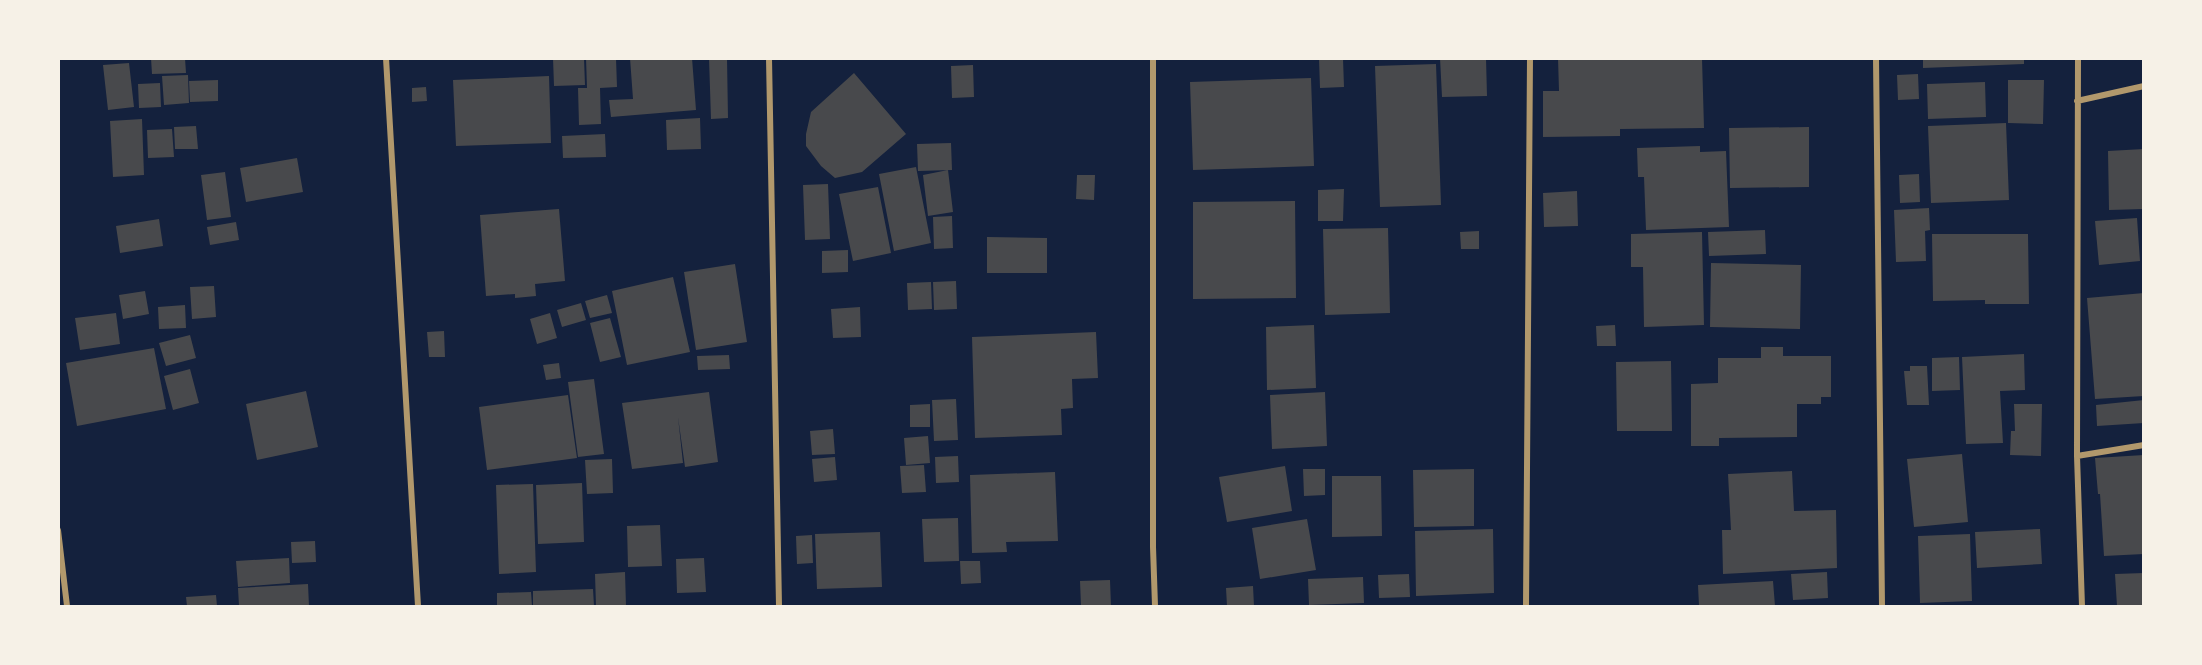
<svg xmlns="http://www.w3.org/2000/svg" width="2202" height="665" font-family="'PT Sans',sans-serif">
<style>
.building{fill:#48494c}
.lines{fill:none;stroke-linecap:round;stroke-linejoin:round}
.minor{stroke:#b1986c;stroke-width:6}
</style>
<rect width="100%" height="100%" fill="#14213d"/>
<!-- building -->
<path class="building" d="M151,58h34l1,15 -34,1z
M553,58h31l1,27 -31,1z
M586,58h30l1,29 -17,1 1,36 -22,1 -1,-37h9z
M630,58h62l4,52 -85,7 -2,-17 24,-1z
M709,58h18l1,60 -17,1z
M1319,58h24l1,29 -24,1z
M1440,58h46l1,38 -45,1z
M1558,58h144l2,70 -84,1v7l-77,1v-46h16z
M1923,58h101v6l-101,4z
M129,63l5,44 -26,3 -5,-45z
M1436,64l5,141 -61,2 -5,-141z
M973,65l1,32 -22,1 -1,-32z
M854,73l52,61 -44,38 -27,6 -14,-12 -15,-20v-12l5,-22z
M1918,74l1,25 -21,1 -1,-25z
M188,75l1,28 -25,2 -2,-29z
M549,76l2,67 -95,3 -3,-66z
M1311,78l3,88 -121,4 -3,-88z
M218,80v21l-28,1 -1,-21z
M2008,80h36l-1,44 -35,-1z
M1985,82l1,35 -58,2 -1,-35z
M160,83l1,24 -22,1 -1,-24z
M426,87l1,14 -15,1v-14z
M700,118l1,31 -34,1 -1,-30z
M142,119l2,56 -31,2 -3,-56z
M2006,123l3,77 -78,3 -3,-77z
M196,126l2,23h-23l-1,-22z
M1809,127v60l-79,1 -1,-60z
M172,129l2,28 -26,1 -1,-28z
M605,134l1,23 -43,1 -1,-22z
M951,143l1,27 -34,1 -1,-27z
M1700,146v6l26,-1 3,76 -83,3 -2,-53h-6l-1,-29z
M2144,149v60l-35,1 -1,-59z
M297,158l6,34 -57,10 -6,-34z
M916,167l15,76 -37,8 -15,-77z
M948,170l5,42 -25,4 -5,-41z
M225,172l6,45 -24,3 -6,-45z
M1919,174l1,28 -20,1 -1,-28z
M1077,175h18l-1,25 -18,-1z
M828,184l2,55 -25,1 -2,-55z
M878,187l13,66 -38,8 -14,-67z
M1344,189l-1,32h-25v-31z
M1577,191l1,35 -34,1 -1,-34z
M1295,201l1,97 -103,1v-97z
M1929,208l1,22 -5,1 1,30 -30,1 -2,-52z
M559,209l6,72 -30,3 1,12 -21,2v-4l-29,2 -6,-81z
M952,216l1,32 -19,1 -1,-32z
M2137,218l3,43 -41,4 -4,-44z
M159,219l4,27 -43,7 -4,-27z
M236,222l3,18 -29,5 -3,-18z
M1388,228l2,85 -65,2 -2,-86z
M1765,230l1,24 -57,2 -1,-24z
M1479,231v18h-18l-1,-17z
M1702,232l2,93 -60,2 -1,-60h-12v-33z
M1932,234h96l1,70h-44v-4l-52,1z
M987,237l60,1v35h-60z
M848,250v22l-26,1v-22z
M1711,263l90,2 -1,64 -90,-2z
M735,264l12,78 -51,8 -12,-78z
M673,277l17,75 -63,13 -15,-74z
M956,281l1,28 -23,1 -1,-28z
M931,282l1,27 -24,1 -1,-27z
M214,286l2,31 -24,2 -2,-32z
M145,291l4,23 -26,5 -4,-24z
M2144,293v103l-49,3 -8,-101z
M607,295l5,18 -22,5 -5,-17z
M581,303l5,17 -24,7 -5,-17z
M185,305l1,23 -27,1 -1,-22z
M860,307l1,30 -28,1 -2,-29z
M116,313l4,31 -40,6 -5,-32z
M550,313l7,25 -20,6 -7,-25z
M610,318l11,39 -21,5 -10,-39z
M1314,325l2,63 -49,2 -1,-63z
M1615,325l1,21h-19l-1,-20z
M444,331l1,26h-16l-2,-25z
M1096,332l2,46 -26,1 1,29 -12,1 1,26 -87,3 -3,-101z
M190,335l6,23 -30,8 -7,-23z
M1761,347h22v9h48v41h-10v7h-24v33l-78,1v8h-28v-62l27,-1v-25h43z
M154,348l12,61 -89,17 -11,-63z
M2024,354l1,36 -25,1 3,52 -37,1 -4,-87z
M729,355l1,14 -32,1 -1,-14z
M1959,357l1,33 -28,1v-33z
M1671,361l1,70h-55l-1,-69z
M559,363l2,15 -15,2 -3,-15z
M1910,366h17l2,39h-22l-3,-34h6z
M190,369l9,34 -26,7 -9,-34z
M594,379l10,75 -26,3 -10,-75z
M306,391l12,56 -61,13 -11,-56z
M709,392l9,70 -33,5 -7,-50 5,46 -51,6 -10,-66z
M1325,392l2,54 -55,3 -2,-54z
M568,395l9,63 -90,12 -8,-63z
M956,399l2,41 -24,1 -2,-41z
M2144,400v23l-47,3 -1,-21z
M930,404v23h-20v-22z
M2014,404h28l-1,52 -31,-1 1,-24h4z
M833,429l2,25 -23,1 -2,-24z
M928,436l2,27 -24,2 -2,-27z
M1962,454l6,68 -54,5 -7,-68z
M2144,455v99l-40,2 -4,-62h-2l-3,-36z
M958,456l1,26 -23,1 -1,-26z
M835,457l2,23 -23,2 -2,-23z
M612,459l1,34 -26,1 -2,-34z
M924,465l2,27 -24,1 -2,-27z
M1285,466l7,45 -65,11 -8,-45z
M1303,469h22v26l-21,1z
M1474,469v57l-60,1 -1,-57z
M1792,471l2,40 42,-1 1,58 -114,6 -1,-44h9l-3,-56z
M1055,472l3,69 -52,1 1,10 -35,1 -2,-78z
M1332,476h49l1,60 -50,1z
M582,483l2,59 -46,2 -2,-59z
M533,484l3,88 -37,2 -3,-89z
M958,518l1,43 -35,1 -2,-43z
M1307,519l9,51 -56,9 -8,-51z
M660,525l2,41 -34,1 -1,-41z
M1493,529l1,64 -78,3 -1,-65z
M2040,529l2,35 -65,4 -2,-36z
M880,532l2,55 -65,2 -2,-55z
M1970,534l2,67 -52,2 -2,-67z
M812,535l1,28 -16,1 -1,-28z
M315,541l1,21 -24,1 -1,-21z
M289,558l1,25 -52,4 -2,-26z
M704,558l2,34 -29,1 -1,-34z
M960,561h20l1,22 -20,1z
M625,572l1,34h-30l-1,-32z
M1827,572l1,26 -35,2 -2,-26z
M2144,573v33h-27l-2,-32z
M1409,574l1,23 -31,1 -1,-23z
M1363,577l1,26 -55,2 -1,-26z
M1110,580l1,26h-30l-1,-25z
M1773,581l2,25h-76l-1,-21z
M308,584l1,22h-70l-1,-18z
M1253,586l1,20h-27l-1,-18z
M593,589l1,17h-61v-15z
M531,592l1,14h-35v-13z
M216,595l1,11h-30l-1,-9z"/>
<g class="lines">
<!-- minor -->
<path class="minor" d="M386,58l32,548
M769,58l10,548
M1153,58v489l2,59
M1876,58l6,548
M2078,58l-1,398 5,150
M2077,101l67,-15
M2077,456l67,-11
M58,530l9,76
M1526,606l4,-548"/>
</g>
<!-- border -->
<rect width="2202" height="665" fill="none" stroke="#f6f1e7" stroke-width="120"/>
</svg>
